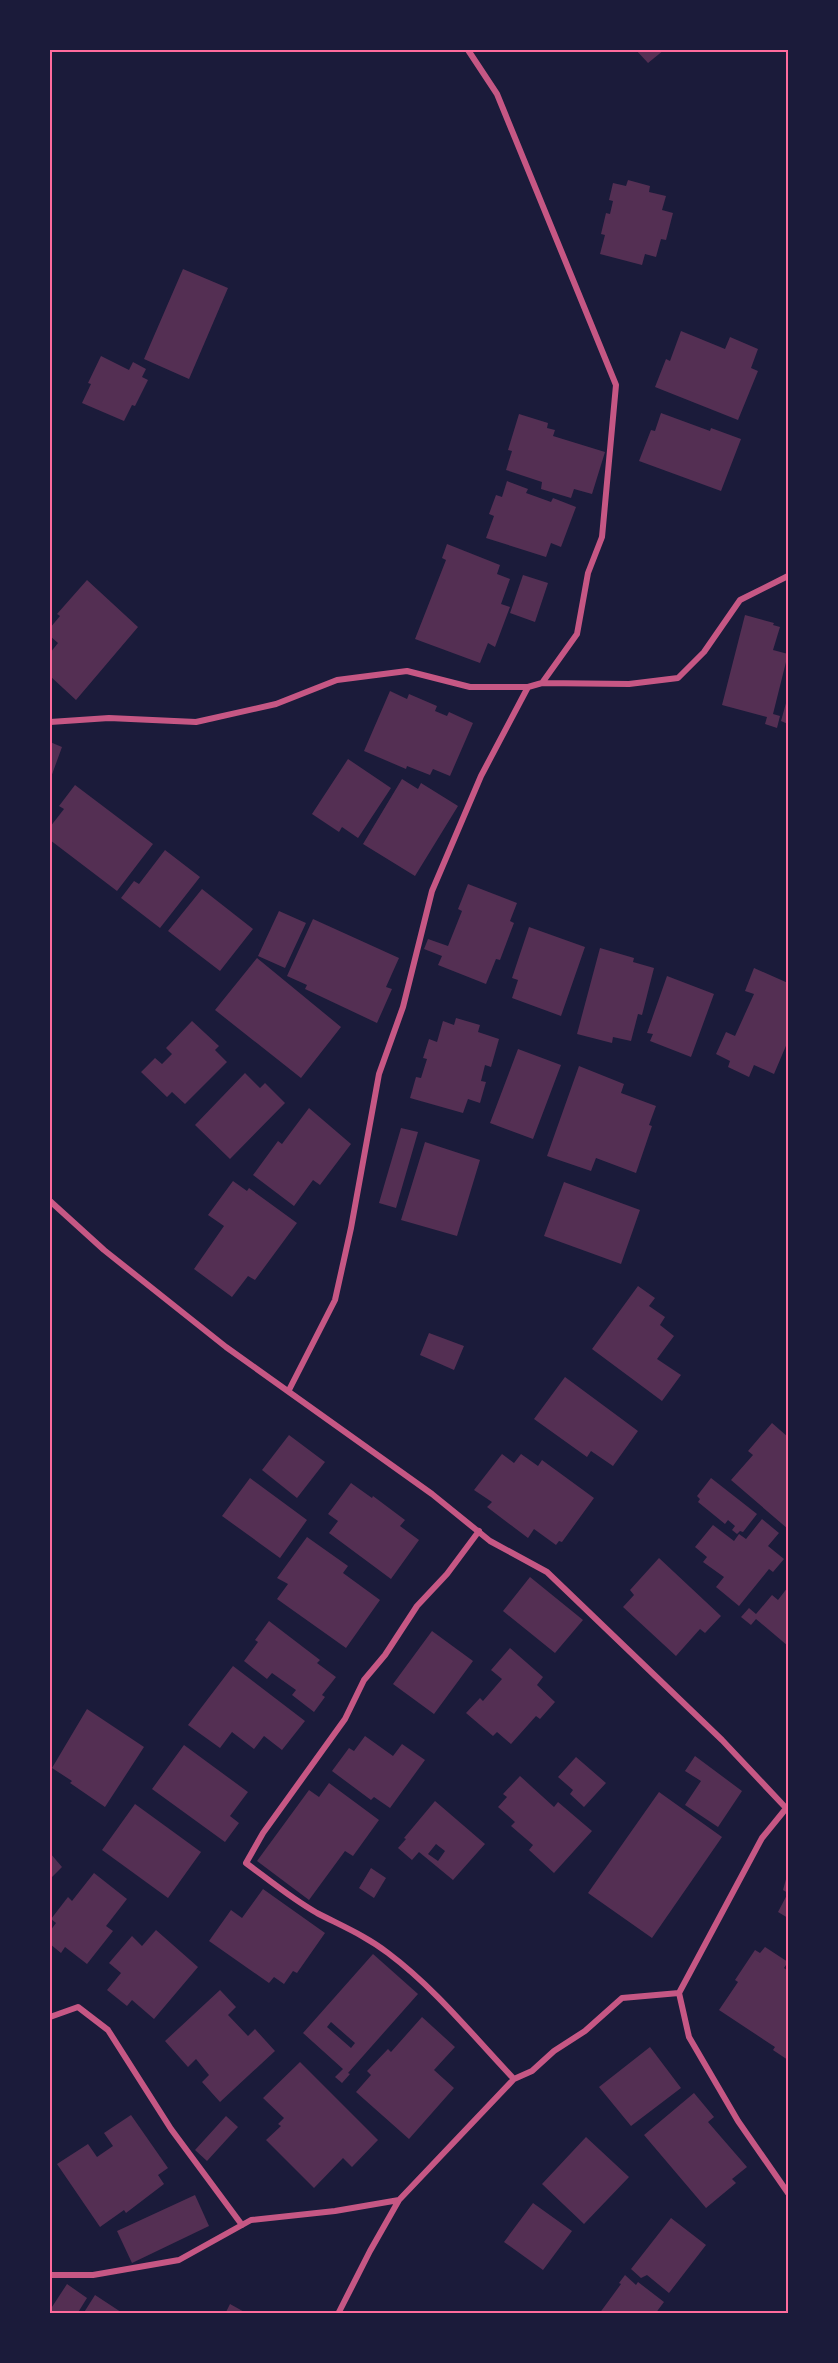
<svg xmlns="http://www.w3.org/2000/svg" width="838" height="2363" font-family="Karla,sans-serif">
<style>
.building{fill:#542f53;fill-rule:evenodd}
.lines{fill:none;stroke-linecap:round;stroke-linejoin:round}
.minor{stroke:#c65784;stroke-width:6}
.neatline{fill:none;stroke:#ff6b9d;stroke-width:2}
</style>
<rect width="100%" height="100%" fill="#1b1b3a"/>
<!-- building -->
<path class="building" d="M636,50h28l-16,13z
M628,180l22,6 -1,6 17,4 -4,14 11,3 -7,27 -5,-1 -5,18 -11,-3 -3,11 -42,-11 5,-19 -4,-1 5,-21 4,1 3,-13 -4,-1 4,-17 13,3z
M183,269l45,19 -39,91 -45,-20z
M681,331l44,18 5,-12 28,12 -7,19 7,3 -20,49 -83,-33 11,-28 4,2z
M101,356l28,14 4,-8 13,7 -4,8 6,3 -13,26 -3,-1 -8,16 -42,-18 9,-19 -3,-1z
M661,413l49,18 1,-3 30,11 -20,52 -82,-30 12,-31 4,1z
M519,414l29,9 -1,5 8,2 -2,6 52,16 -13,42 -18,-5 -3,9 -30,-9 1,-7 -36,-12 6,-19 -4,-1z
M507,481l21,8 -2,4 25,9 2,-4 23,9 -15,40 -10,-4 -5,14 -60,-19 8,-22 -5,-2 7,-19 6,2z
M447,544l53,21 -3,9 13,5 -9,25 9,3 -15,40 -7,-4 -8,20 -65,-24 31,-79 -4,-2z
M523,575l25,8 -13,39 -25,-9z
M87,580l51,47 -62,73 -26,-24v-23l8,-10 -8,-7v-8l10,-12 -3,-2z
M745,615l29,8 -1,2 7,2 -7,23 15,4 -15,60 7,2 -3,12 -12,-4 2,-7 -45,-12z
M390,691l17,8 2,-5 28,12 -2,5 12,5 2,-4 24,11 -23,53 -17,-7 -3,6 -23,-9 -1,3 -42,-18z
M788,696v28l-7,-3z
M50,742l12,5 -12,33z
M348,759l43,29 -33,50 -16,-11 -3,5 -27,-18z
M402,779l16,10 3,-6 37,23 -43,70 -52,-32z
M75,785l78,59 -36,47 -67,-51v-13l14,-18 -5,-3z
M165,850l35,27 -40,51 -39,-30 13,-17 5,3z
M468,884l49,19 -7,18 4,2 -14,37 -4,-1 -10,25 -48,-19 4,-9 -18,-7 4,-10 20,7 14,-35 -4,-2z
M202,889l51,40 -33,42 -52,-40z
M279,911l27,12 -21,45 -27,-12z
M313,919l86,39 -13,29 6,2 -15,34 -72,-34 2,-4 -20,-9z
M529,927l56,20 -24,69 -49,-18 6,-18 -6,-2z
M600,948l34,10 -1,4 21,6 -12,47 -4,-1 -7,27 -18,-4 -1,6 -35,-9z
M257,958l84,69 -40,51 -86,-68z
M754,968l34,15v58l-14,33 -20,-9 -5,12 -21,-10 2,-6 -14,-7 10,-22 9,4 19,-42 -9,-3z
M667,976l47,18 -23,63 -41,-16 3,-7 -6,-1z
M456,1018l24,7 -2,7 21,7 -8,28 -6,-2 -4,16 5,1 -6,21 -12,-4 -5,14 -53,-15 6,-21 5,1 6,-19 -4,-1 6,-19 8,3 6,-21 11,4z
M192,1021l27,25 -4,4 12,12 -42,42 -13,-12 -5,5 -26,-25 14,-14 7,6 10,-10 -6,-6z
M518,1049l43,16 -28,74 -43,-16z
M579,1066l45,18 -3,9 35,13 -7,19 3,1 -16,47 -40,-15 -5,13 -44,-15z
M245,1073l15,15 5,-5 20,20 -55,56 -35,-34z
M309,1108l42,36 -31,41 -7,-5 -19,26 -41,-31 25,-34 4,3z
M401,1128l17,4 -22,76 -17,-5z
M425,1142l55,18 -23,76 -56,-16z
M233,1181l14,10 2,-3 48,35 -42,57 -7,-4 -16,21 -38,-28 30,-43 -16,-11z
M564,1182l76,28 -19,54 -77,-28z
M638,1286l17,12 -6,8 16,11 -5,8 14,11 -17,23 24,16 -19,26 -70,-52z
M429,1333l35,13 -10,24 -34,-15z
M565,1377l73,54 -25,35 -22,-15 -4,6 -53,-38z
M772,1423l16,14v92l-57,-49 22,-25 -5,-4z
M289,1435l36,27 -28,36 -35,-28z
M502,1454l12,9 7,-9 17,12 4,-6 52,38 -32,44 -3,-1 -3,4 -22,-16 -6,9 -41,-31 5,-5 -18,-12z
M250,1478l57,42 -27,38 -58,-42z
M711,1478l46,36 -14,18 -3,-1 -3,3 -5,-4 3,-4 -7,-6 -3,4 -27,-22 2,-3 -3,-3z
M351,1483l21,15 1,-2 32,24 -5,6 19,14 -28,39 -62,-46 9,-12 -10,-7z
M762,1519l17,14 -11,13 16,13 -11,13 -4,-3 -30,37 -23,-19 8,-10 -21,-15 4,-5 -12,-10 18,-22 21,16 5,-7 7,5z
M307,1537l41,29 -5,7 37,27 -34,48 -69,-49 11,-15 -11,-6z
M659,1558l62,58 -16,17 -5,-4 -24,27 -53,-49 11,-12 -4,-5z
M530,1577l53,43 -28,33 -52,-42z
M788,1587v59l-32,-27 -5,6 -10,-8 8,-9 7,6 16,-19 6,5z
M269,1621l51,39 -3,3 19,14 -14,18 3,2 -11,15 -22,-17 4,-5 -24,-17 -5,6 -23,-18 14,-19 -3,-2z
M432,1631l41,30 -39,53 -41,-30z
M510,1648l33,29 -6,8 18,17 -15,17 -4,-3 -25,28 -14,-12 -4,4 -27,-23 14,-15 3,3 19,-22 -11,-9z
M233,1666l72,55 -23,29 -18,-14 -10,13 -22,-17 -12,16 -32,-23z
M87,1709l57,38 -39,60 -35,-24 2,-2 -20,-13z
M365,1736l28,20 9,-12 23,16 -35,48 -16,-11 -3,3 -39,-29 17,-23 5,3z
M184,1745l64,47 -18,24 9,7 -14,19 -73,-53z
M695,1756l47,35 -24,36 -33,-22 16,-24 -16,-10z
M576,1757l30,26 -22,24 -14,-13 3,-4 -15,-13z
M520,1776l34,31 4,-5 34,29 -38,42 -25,-23 4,-5 -22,-19 4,-4 -17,-15 9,-10 -4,-3z
M329,1783l50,37 -26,36 -8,-5 -36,49 -52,-39 52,-71 10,7z
M659,1792l63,45 -70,101 -64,-45z
M435,1801l50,43 -32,36 -34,-28 -7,8 -14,-12 8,-9 -2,-1zM436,1844l9,7 -7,10 -10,-7z
M135,1804l66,48 -33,46 -66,-48z
M50,1853l12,14 -12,12z
M371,1868l15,10 -12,20 -15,-10z
M788,1872v46l-10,-6 10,-19 -5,-3z
M94,1873l33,26 -21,27 7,5 -26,33 -22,-17 -4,6 -11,-9v-13l6,-8 -5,-4 17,-22 4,4z
M263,1889l62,44 -28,40 -4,-2 -9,13 -10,-7 -5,6 -60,-42 22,-31 11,8z
M156,1930l42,37 -44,52 -22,-19 -5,6 -20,-16 14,-17 -12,-10 23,-27 10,10z
M765,1947l23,15 -4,6 4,3v89l-15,-10 2,-3 -56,-37 19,-28 -3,-2 20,-30 5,3z
M373,1954l45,40 -70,79 2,1 -8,9 -7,-6 8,-8 -40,-36zM331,2022l24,21 -4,5 -24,-21z
M220,1990l16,17 -8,8 20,21 7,-7 20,22 -55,51 -18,-20 7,-7 -13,-16 -8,8 -23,-26z
M422,2017l33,30 -21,23 20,18 -45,51 -53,-47 15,-17 -4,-4 21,-22 3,3z
M650,2047l31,41 -50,38 -32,-39z
M300,2062l78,78 -26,27 -9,-9 -29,30 -48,-48 15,-14 -3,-2 6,-6 -21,-20z
M694,2093l20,24 -6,5 39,45 -15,12 4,4 -30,25 -62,-73z
M131,2115l37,53 -10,7 6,9 -38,29 -2,-3 -24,17 -43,-63 31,-20 9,13 16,-11 -9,-13z
M226,2116l12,11 -31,34 -12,-11z
M586,2137l43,40 -45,47 -42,-40z
M195,2195l14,31 -77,37 -15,-32z
M533,2203l39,28 -29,39 -39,-28z
M671,2218l35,27 -37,48 -22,-18 -6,3 -10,-9z
M625,2275l11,10 2,-3 26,20 -9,12h-56l22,-30 -2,-1z
M67,2284l20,14 -10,16h-27v-4z
M95,2295l29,19h-41z
M230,2304l18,10h-23z"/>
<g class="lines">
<!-- minor -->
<path class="minor" d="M542,683l87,1 49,-6 26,-26 36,-52 48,-24
M50,722l59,-4 87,4 80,-18 61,-24 70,-9 63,16h58
M50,1201l54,49 122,97 206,147 58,47 57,31 175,168 64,68
M289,1390l46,-90 16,-72 28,-154 24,-67 29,-116 49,-115 47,-89 14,-4 35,-49 11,-61 14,-36 14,-152 -119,-291 -29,-44
M479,1531l-32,43 -30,32 -32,49 -21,25 -19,39 -82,114 -17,30c23,17 46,36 71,50 25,13 49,23 71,40 48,36 85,83 126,126
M679,1993l83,-155 26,-32
M50,2017l28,-10 30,23 63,99 71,96
M50,2275h43l86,-15 72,-40 84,-9 64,-11
M338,2314l32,-63 29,-51 115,-121 18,-8 22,-20 31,-20 37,-33 57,-5 10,44 49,84 50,72"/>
</g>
<!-- border -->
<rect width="838" height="2363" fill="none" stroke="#1b1b3a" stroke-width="102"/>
<rect x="51" y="51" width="736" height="2261" class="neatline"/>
</svg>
